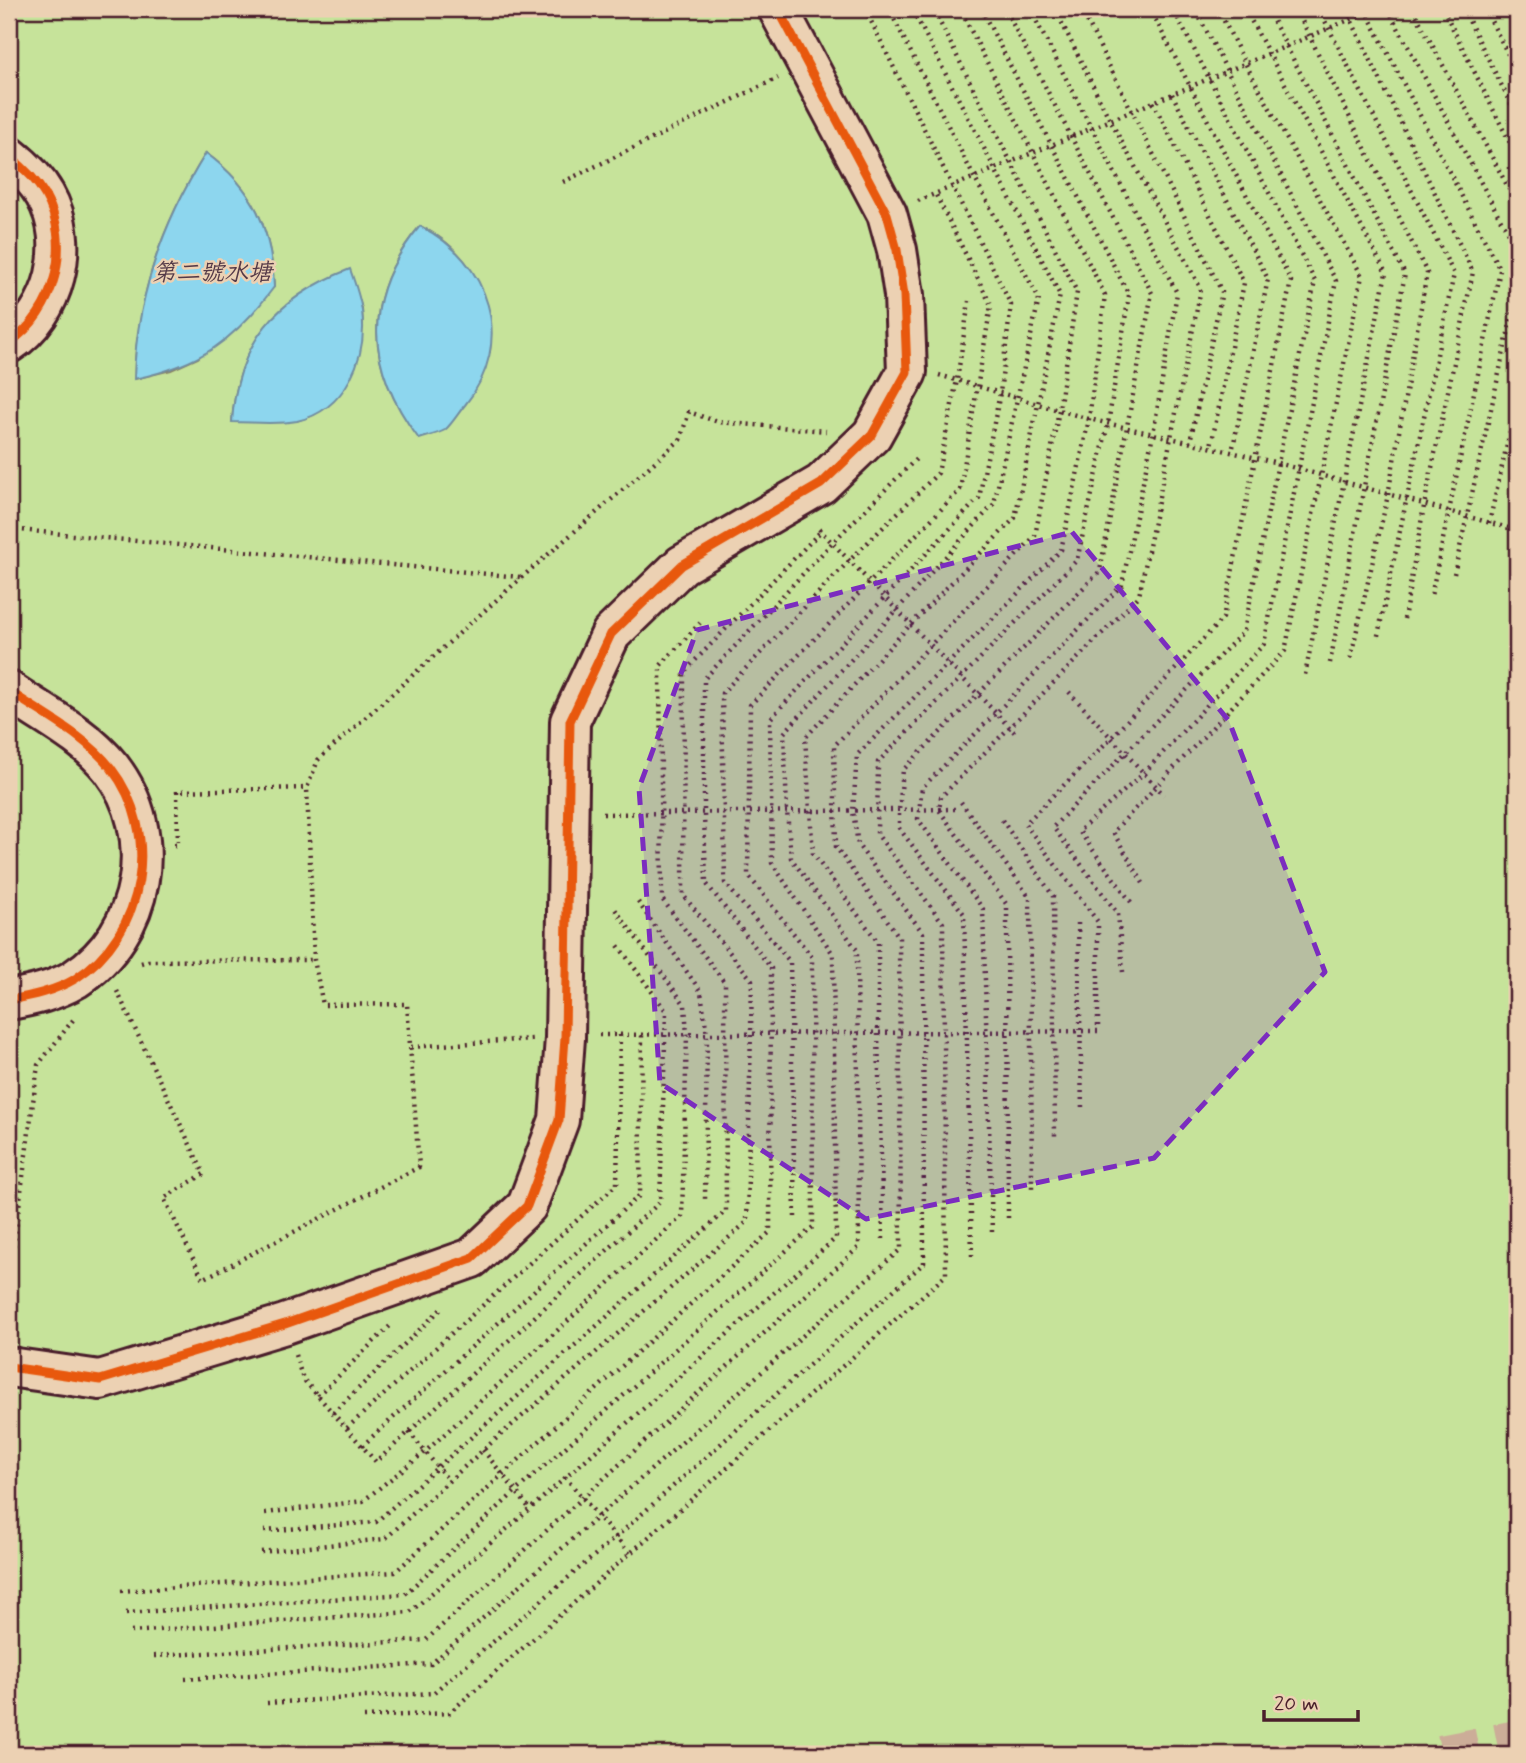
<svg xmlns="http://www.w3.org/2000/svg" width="1526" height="1763" font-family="Mynerve,'LXGW WenKai TC',sans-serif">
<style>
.green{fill:#c6e39a;stroke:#888162;stroke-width:2;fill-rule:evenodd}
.water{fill:#8dd6ee;stroke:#728da0;stroke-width:2}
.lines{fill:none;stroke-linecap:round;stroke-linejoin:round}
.highway-tunnel{stroke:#ccad98;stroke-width:38;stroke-dasharray:38 19;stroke-linecap:butt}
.minor-casing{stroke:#4a1f2b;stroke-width:44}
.path{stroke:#4a1f2b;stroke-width:4.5;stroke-dasharray:2 5;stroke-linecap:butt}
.minor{stroke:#ecd1b3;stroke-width:38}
.cycleway-casing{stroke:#ecd1b3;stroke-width:13}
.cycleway{stroke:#e8590c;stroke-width:9}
.marked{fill:#7b2cbf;fill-opacity:0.2;stroke:#7b2cbf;stroke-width:5;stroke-dasharray:14 9;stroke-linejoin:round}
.labels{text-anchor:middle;stroke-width:5;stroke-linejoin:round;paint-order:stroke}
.water-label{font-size:24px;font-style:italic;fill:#543a48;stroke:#ecd1b3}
</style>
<rect width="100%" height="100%" fill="#ecd1b3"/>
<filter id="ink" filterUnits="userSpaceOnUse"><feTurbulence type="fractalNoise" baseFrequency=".0143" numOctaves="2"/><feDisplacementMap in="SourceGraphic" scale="14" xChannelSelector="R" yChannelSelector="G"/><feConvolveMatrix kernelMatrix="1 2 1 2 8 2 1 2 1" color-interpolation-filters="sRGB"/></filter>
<g filter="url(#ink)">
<!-- green -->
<path class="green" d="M9,9h1508v1745h-1508zM206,153c49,36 65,75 68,134l-76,71 -27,12 -36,9c-1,-16 1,-33 4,-49 8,-64 33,-122 67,-177zM420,226c49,24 76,72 70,126l-71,86c-54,-71 -58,-141 1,-212zM350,270l12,39 1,19 -38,80 -14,8 -15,5 -64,1c5,-79 45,-125 118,-152z"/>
<!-- water -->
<path class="water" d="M206,153c49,36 65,75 68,134 -40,54 -74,78 -140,92 2,-82 29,-157 72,-226z
M420,226c70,35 96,116 45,179 -6,7 -13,19 -20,25 -7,4 -18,6 -26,9 -54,-72 -58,-142 1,-213z
M350,269c5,14 10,28 12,42 6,46 -16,99 -65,110 -21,4 -44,1 -65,1 5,-80 44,-124 118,-153z"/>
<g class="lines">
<!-- highway-tunnel -->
<path class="highway-tunnel" d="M1441,1754l76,-15"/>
<defs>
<path id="minor" d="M9,156c14,11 27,23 36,39 28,49 10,118 -36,148
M9,691c33,23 76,44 102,77 51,66 35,165 -36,211 -20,12 -44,17 -66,21
M9,1367l91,13 185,-56 187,-66 55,-52 32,-86 6,-82 5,-317 41,-87 71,-69 139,-81 51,-49 35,-63 -3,-77 -7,-45 -10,-36 -109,-205"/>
</defs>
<!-- minor casing -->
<use href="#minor" class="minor-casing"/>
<!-- path -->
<path class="path" d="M1081,9l141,283 -32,150
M1245,9l141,264 -81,402
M1267,9l138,265 -76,394
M1296,9l131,264 -39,222 -38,165
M1319,9l135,265 -77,366
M1346,9l127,263 -49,234 -20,113
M1365,9l135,261 -69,326
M1388,9l129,241
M1413,9l104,195
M1443,9l74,148
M1463,9l54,107
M1485,9l32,63
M1512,9l5,11
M1172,94l96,185 -36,173
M1153,102l91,181 -33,163
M563,182l215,-104
M918,201l457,-192
M939,375l150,44 185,43 238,67 5,-3
M1489,523l28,-122
M9,529l511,48
M819,529l198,206
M1512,529l5,-24
M1454,574l63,-281
M1069,692l95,103
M961,802l69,96 2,291
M603,814l352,-5
M1002,820l51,76 2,244
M174,845h4l-1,-54 130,-3
M1143,883l-30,-51 172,-181 77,-375 -117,-213 -27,-54
M638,902l63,90 6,43 -2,165
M1131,902l-52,-71 65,-58 120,-129 72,-363 -141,-272
M1078,923l4,186
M141,963l7,-2 166,-1
M1123,972l-5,-58 -65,-87 191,-196 71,-350 -142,-272
M117,991l87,183 -40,24 39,81 216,-112 -12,-163 -84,1 -9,-45 -7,-172 11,-28 203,-182 159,-138 9,-28 29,10 108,9
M599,1035l499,-4v-109l-73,-98 86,-86 112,-120 68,-337 -141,-272
M411,1047l121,-8
M795,1217l-5,-255 -65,-79 -3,-190 128,-133 88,-87 19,-93 12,-79
M1008,1218l-1,-313 -68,-95 2,-13 198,-201 62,-307 -91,-169 -55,-111
M992,1232l-9,-323 -65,-90 4,-31 200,-203 31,-151 24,-141 -147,-284
M883,1239l-5,-205v-92l-65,-88 -8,-116 106,-114 104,-106 45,-223 -148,-286
M972,1256l-8,-342 -65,-86v-18l4,-40 197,-199 52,-278 -147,-284
M9,1281l29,-216 35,-45
M295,1355l8,24 73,83 284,-260 6,-191 -49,-67
M318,1396l72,-70
M333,1413l109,-105
M347,1428l270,-244 3,-149
M409,1432l40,49
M362,1446l278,-251 2,-160
M483,1450l47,59
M9,1459l6,1 -6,57
M565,1477l65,77
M265,1513l98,-12 62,-49 257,-236 5,-181 -2,-30 -70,-96
M264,1531l112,-9 350,-311 -1,-228 -63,-84 -2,-233 40,-43
M261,1552l124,-13 98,-89 264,-228 5,-242 -69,-85 1,-223 137,-141
M121,1591l274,-19 375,-340 1,-264 -65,-85 -2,-70v-134l129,-137 85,-85
M126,1613l279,-19 111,-103 297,-264 -1,-270 -64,-82 2,-170 210,-215 31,-185 -56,-112
M131,1632l279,-20 120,-103 306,-271 -3,-284 -61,-91 -2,-144 209,-221 21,-105 11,-88 -146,-296
M154,1656l272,-16 433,-393 -2,-297 -66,-92 -4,-47 -3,-78 210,-229 45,-205 -65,-122 -85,-168
M185,1679l246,-15 470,-415 -2,-312 -63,-90 -2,-101 201,-210 24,-126 18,-118 -144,-283
M267,1703l166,-10 183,-156 308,-274 -1,-330 -65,-88 -5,-34 4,-56 204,-205 28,-131 16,-124 -145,-286
M364,1717l85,-4 497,-438 -3,-352 -66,-89 1,-72 199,-202 31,-136 21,-129 -148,-286"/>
<!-- minor -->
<use href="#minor" class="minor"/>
<defs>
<path id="cycleway" d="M9,156c14,11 27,23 36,39 28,49 10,118 -36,148
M9,691c33,23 76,44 102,77 51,66 35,165 -36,211 -20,12 -44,17 -66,21
M9,1367l91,13 185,-56 187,-66 55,-52 32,-86 6,-82 5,-317 41,-87 71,-69 139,-81 51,-49 35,-63 -3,-77 -7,-45 -10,-36 -109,-205"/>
</defs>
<!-- cycleway casing -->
<use href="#cycleway" class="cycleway-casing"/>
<!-- cycleway -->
<use href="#cycleway" class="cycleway"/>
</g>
</g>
<!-- marked area -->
<path class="marked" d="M1072,532l157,189 96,251 -171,186 -288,61 -206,-136 -21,-295 58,-158z"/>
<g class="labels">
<!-- water labels -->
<g class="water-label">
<text x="212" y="280">第二號水塘</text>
</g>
</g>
<!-- margin -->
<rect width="1526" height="1763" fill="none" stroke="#ecd1b3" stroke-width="35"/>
<rect x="18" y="18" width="1491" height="1728" fill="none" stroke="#4a1f2b" stroke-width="2.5" filter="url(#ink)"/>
<!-- scale -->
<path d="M1264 1710v10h94v-10" fill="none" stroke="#4a1f2b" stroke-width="3.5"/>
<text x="1274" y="1710" font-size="21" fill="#4a1f2b" stroke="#ecd1b3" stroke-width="5" paint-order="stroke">20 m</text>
</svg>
